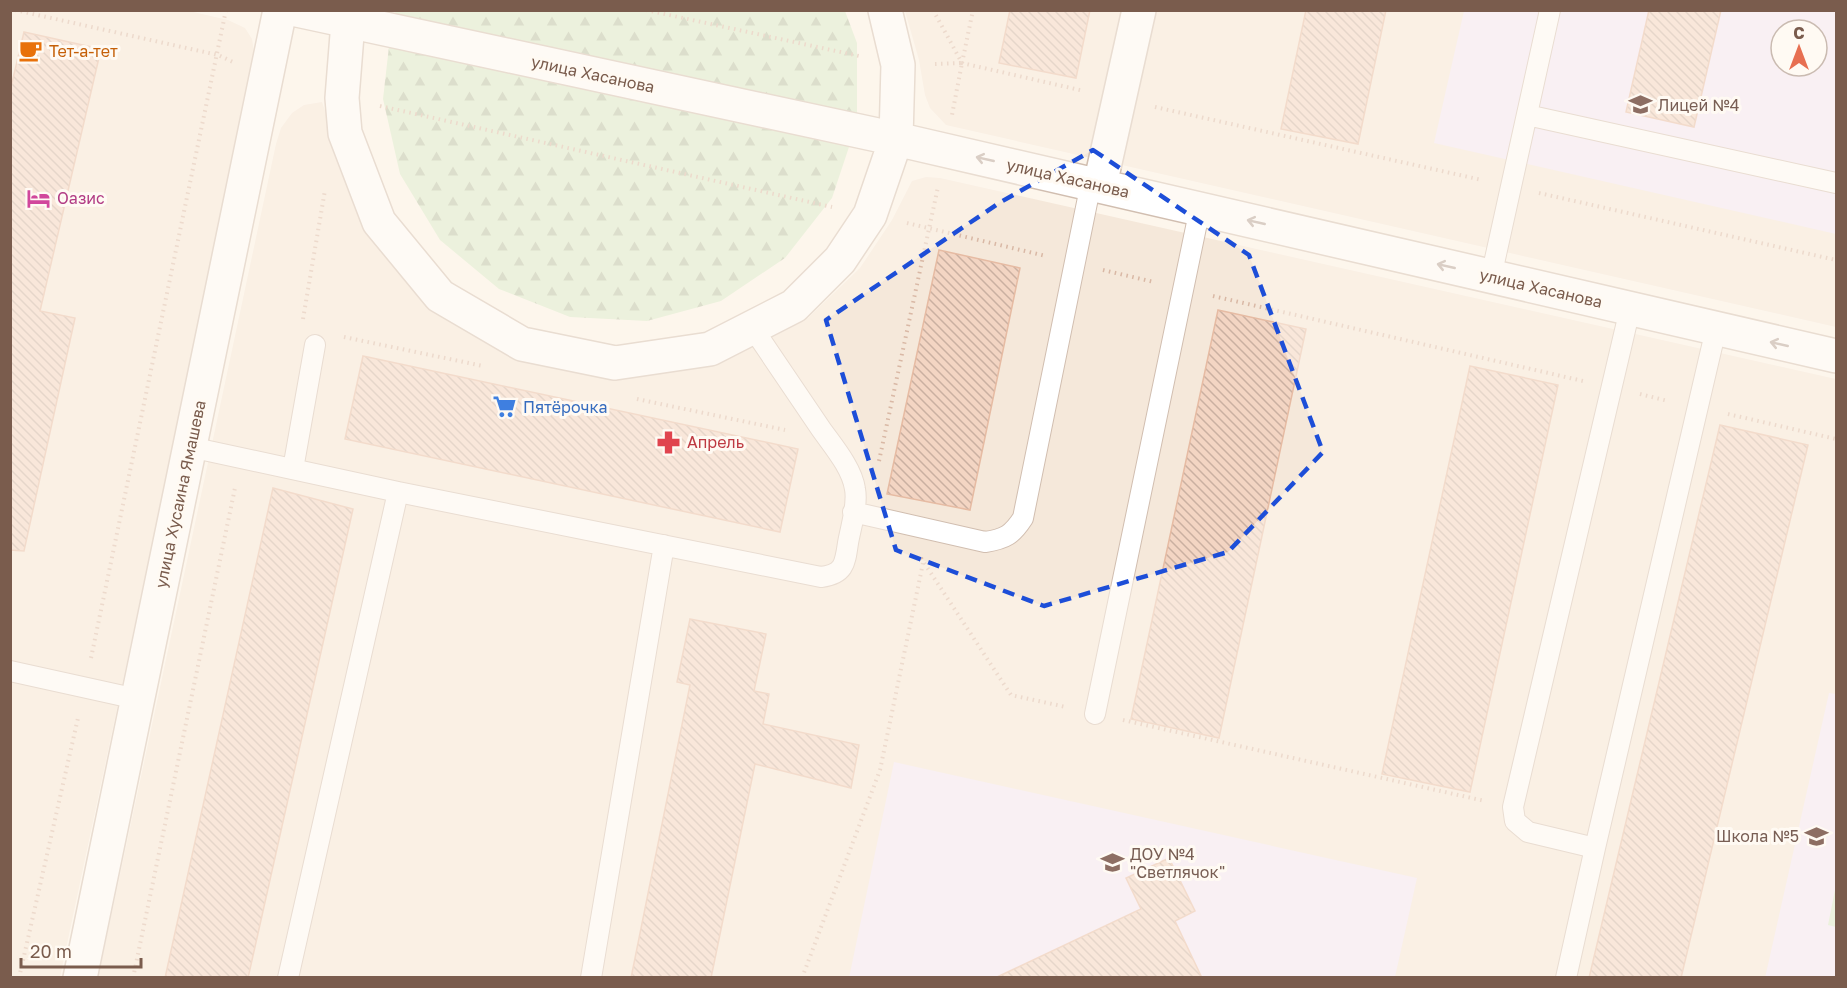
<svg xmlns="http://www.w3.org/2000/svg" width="1847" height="988" font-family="'Golos Text',sans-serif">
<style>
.residential{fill:#f5e8da;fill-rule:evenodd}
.education{fill:#f3e8fa;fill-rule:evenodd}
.forest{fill:url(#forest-firs)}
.park{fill:#d8ecc9}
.building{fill:url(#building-back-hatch);stroke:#e6bba3;stroke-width:1.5}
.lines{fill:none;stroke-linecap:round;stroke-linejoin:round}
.service-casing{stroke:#d1beb0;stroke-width:22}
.minor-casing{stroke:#d1beb0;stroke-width:36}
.path{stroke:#d9b8a5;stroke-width:4;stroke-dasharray:1.5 4.5;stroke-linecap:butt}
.service{stroke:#fff;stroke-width:20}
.minor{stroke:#fff;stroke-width:33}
.oneway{stroke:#af9d94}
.marked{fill:none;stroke:#1d4ed8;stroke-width:4.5;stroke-dasharray:12 8;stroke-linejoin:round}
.labels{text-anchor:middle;stroke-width:6;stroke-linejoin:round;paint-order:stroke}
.food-label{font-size:16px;fill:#c56008;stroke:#fffaf3;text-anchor:start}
.street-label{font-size:16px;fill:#7a5c4d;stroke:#fffaf3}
.education-label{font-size:16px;fill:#785e54;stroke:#fffaf3;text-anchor:start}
.hotel-label{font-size:16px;fill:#b23c85;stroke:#fffaf3;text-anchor:start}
.shop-label{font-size:16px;fill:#366cbe;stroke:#fffaf3;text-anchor:start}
.health-label{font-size:16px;fill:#be3a42;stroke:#fffaf3;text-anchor:start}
</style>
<defs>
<pattern id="forest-firs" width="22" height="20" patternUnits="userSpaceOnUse" patternTransform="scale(1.5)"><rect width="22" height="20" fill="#d8ecc9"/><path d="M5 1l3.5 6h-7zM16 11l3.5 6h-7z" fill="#b4c2a5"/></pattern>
<pattern id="building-back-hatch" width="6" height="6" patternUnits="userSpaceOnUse" patternTransform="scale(1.5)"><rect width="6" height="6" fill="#f3d5c3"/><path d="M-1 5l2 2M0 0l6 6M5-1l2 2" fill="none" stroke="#cab0a1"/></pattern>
</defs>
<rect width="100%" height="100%" fill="#fdf6ec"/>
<!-- residential -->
<path class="residential" d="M10,11h179l39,9 17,8 7,11 3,19 -195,919h-49z
M905,11h931v316l-890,-202 -16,-17 -5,-13 -6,-35zM1781,30h36v36h-36z
M322,102l45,133 64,72 82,49 204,7 91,-45 52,-50 32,-48 20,-39 14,-4 14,1 896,201v598l-1738,1 178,-834 5,-16 11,-15 12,-8z"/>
<!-- education -->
<path class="education" d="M1464,11h372v223l-402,-91zM1781,30h36v36h-36z
M1829,693l7,1v283l-71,1z
M894,762l523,116 -22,99 -546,1z"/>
<!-- forest -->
<path class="forest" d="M396,11h449l12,32v80l-25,75 -47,60 -64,43 -74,20 -77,-4 -71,-28 -59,-49 -40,-66 -17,-75 9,-79z"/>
<!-- park -->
<path class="park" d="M1836,885v42l-8,-2z"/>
<!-- building -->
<path class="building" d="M1010,10h80l-14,68 -77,-15z
M1306,10h80l-28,134 -77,-15z
M1649,10h72l-27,117 -68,-15z
M24,32l77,17 -61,262 35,7 -51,233 -14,-1v-459z
M939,250l81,18 -50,242 -83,-16z
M1218,310l88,19 -87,409 -88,-19z
M363,356l435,93 -18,83 -435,-93z
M1470,366l88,19 -88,407 -88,-18z
M1720,425l88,20 -127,533h-92z
M273,488l80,21 -105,469h-83z
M690,619l76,15 -12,57 15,3 -6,30 96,21 -8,43 -96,-24 -44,214h-80l59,-293 -13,-3z
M1169,858l26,53 -20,10 27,57h-207l146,-69 -15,-31z"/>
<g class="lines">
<defs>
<path id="service" d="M1527,115l309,68
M1491,277l59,-267
M1630,309l-117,498 2,14 13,11 67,16 121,-519
M190,447l208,45
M293,469l22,-124
M853,512l132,30c20,-3 27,-7 38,-24l68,-335
M10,671l127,28
M1095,714l105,-506
M288,978l110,-486 423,85c23,-3 24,-13 27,-34 3,-17 10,-38 7,-54 -3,-21 -22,-43 -34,-60 -23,-34 -46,-68 -69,-102
M591,978l73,-433
M1566,978l29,-130"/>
<path id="minor" d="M297,10l599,129 940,217
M352,10l-4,12 -6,76 3,35 34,89 61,74 82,48 93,19 95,-14 84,-43 46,-46 30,-45 26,-76 2,-74 -13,-55
M1100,185l39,-175
M80,978l200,-968"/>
</defs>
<!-- service casing -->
<use href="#service" class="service-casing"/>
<!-- minor casing -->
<use href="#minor" class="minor-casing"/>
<!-- path -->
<path class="path" d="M15,10l203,45 15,7
M646,10l213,46
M933,10l29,53 122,28
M962,63l11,-53
M935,64l27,-1 -10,52
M380,106l452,101
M1155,107l327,73
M1539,193l297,67
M907,223l139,33
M1103,270l51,12
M1213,296l370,85
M303,319l22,-129
M344,337l139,29
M1640,394l28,7
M637,399l148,31
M1728,414l108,25
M879,461l59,-274
M921,558l90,137 55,12
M91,658l135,-648
M1123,720l362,81
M19,978l59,-260
M133,978l102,-490
M802,978l78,-208 43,-207"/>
<!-- service -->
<use href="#service" class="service"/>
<!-- minor -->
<use href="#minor" class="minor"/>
</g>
<!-- one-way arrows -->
<defs><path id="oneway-shaft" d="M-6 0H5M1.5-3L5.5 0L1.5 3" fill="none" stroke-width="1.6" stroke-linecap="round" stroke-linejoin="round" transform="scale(1.5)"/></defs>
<g class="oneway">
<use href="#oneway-shaft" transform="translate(985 159) rotate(-167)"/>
<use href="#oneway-shaft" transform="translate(1256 222) rotate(-167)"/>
<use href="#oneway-shaft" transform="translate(1446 266) rotate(-167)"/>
<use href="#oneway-shaft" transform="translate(1779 344) rotate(-167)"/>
</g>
<!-- marked area -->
<path d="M0 0H1847V988H0ZM1093,150l156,105 74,197 -95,100 -184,54 -148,-56 -70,-230 173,-117z" fill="#fdf6ec" fill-opacity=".55" fill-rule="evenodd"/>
<path class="marked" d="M1093,150l156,105 74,197 -95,100 -184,54 -148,-56 -70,-230 173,-117z"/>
<!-- icons -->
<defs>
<symbol id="cafe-bare" viewBox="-9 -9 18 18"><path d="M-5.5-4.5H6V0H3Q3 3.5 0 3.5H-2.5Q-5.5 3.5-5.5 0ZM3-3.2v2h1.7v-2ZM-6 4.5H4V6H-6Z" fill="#e8710a" stroke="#fffaf3" stroke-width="2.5" paint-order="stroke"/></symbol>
<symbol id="school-bare" viewBox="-9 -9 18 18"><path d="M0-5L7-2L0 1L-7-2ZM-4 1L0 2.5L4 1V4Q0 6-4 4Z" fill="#8d6e63" stroke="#fffaf3" stroke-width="2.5" paint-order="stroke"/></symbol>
<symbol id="hotel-bare" viewBox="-9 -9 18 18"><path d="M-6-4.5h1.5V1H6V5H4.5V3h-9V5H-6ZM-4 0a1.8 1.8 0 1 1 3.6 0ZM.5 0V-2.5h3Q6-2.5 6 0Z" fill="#d1479c" stroke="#fffaf3" stroke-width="2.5" paint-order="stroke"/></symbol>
<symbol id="supermarket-bare" viewBox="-9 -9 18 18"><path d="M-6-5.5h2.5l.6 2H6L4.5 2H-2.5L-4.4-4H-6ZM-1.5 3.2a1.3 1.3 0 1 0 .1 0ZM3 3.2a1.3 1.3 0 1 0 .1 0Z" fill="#3f7fe0" stroke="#fffaf3" stroke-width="2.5" paint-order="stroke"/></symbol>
<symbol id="pharmacy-bare" viewBox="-9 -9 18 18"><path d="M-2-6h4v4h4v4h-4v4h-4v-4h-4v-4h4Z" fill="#e0444e" stroke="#fffaf3" stroke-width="2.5" paint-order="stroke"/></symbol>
</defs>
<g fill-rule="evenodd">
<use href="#cafe-bare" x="14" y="34" width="33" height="33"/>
<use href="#school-bare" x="1624" y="88" width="33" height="33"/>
<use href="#hotel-bare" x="22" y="182" width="33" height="33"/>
<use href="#supermarket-bare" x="488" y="390" width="33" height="33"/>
<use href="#pharmacy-bare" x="652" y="426" width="33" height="33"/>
<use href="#school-bare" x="1800" y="820" width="33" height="33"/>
<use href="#school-bare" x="1096" y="846" width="33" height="33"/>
</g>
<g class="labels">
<!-- food labels -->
<g class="food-label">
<text x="49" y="57">Тет-а-тет</text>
</g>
<!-- street labels -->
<g class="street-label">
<text transform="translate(593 74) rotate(12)" y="6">улица Хасанова</text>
<text transform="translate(1068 178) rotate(13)" y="6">улица Хасанова</text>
<text transform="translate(1541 288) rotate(13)" y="6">улица Хасанова</text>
<text transform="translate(180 494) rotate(-78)" y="6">улица Хусаина Ямашева</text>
</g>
<!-- education labels -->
<g class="education-label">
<text x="1658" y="111">Лицей №4</text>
<text x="1799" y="842" text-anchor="end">Школа №5</text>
<text x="1130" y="860">ДОУ №4<tspan x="1130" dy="18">"Светлячок"</tspan></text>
</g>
<!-- hotel labels -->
<g class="hotel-label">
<text x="57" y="204">Оазис</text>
</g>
<!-- shop labels -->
<g class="shop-label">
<text x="523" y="413">Пятёрочка</text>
</g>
<!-- health labels -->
<g class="health-label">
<text x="687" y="448">Апрель</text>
</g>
</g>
<!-- border -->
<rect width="1847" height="988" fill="none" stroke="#7a5c4d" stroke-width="24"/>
<!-- north arrow -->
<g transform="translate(1799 48)"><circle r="28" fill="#fffaf3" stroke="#cabbb1" stroke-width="1.5"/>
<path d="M0-4.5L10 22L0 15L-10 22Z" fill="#e76f51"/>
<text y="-9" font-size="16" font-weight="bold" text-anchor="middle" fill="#7a5c4d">С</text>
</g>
<!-- scale -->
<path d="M21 958v9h120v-9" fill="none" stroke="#7a5c4d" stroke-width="3"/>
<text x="30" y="958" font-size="18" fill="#7a5c4d" stroke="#fffaf3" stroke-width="4.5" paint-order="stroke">20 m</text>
</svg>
